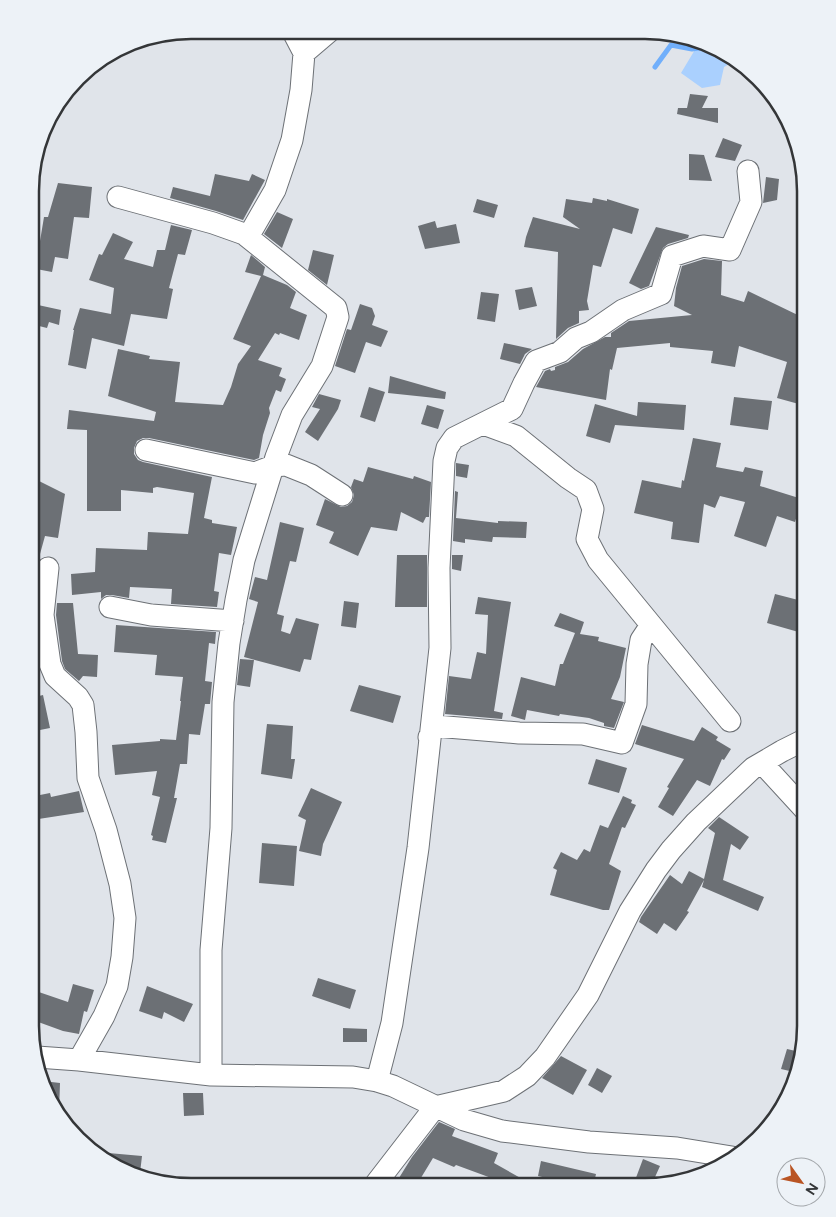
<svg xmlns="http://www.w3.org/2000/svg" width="836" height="1217" font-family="Figtree,sans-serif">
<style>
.green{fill:#aad0fe}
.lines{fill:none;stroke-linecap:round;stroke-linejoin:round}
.stream{stroke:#71affb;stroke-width:5}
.building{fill:#6c7075}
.minor-casing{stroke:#6d7176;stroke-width:23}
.minor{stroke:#fff;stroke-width:21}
.rim{fill:none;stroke:#343638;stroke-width:2.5}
</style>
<rect width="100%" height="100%" fill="#e0e4ea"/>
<!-- green -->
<path class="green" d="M689,41l47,19 -12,7 -4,18 -18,3 -21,-15 15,-25z"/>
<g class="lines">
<!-- stream -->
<path class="stream" d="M655,67l16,-22 21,4 13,-2"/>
</g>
<!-- building -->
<path class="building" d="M690,94l18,2 -6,12h16v15l-41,-9 1,-6h9z
M723,138l19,7 -7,16 -20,-4z
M689,154l15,1 8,26 -23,-1z
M215,174l34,7 3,-7 13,6 -22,40 -27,-9 -46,-13 3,-11 37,9z
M766,177l13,2 -2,21 -14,3z
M58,183l34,4 -3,31 -15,-1 -6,42 -13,-2 -3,15 -21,-4v-29l9,2 4,-24h4z
M593,198l14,3v-2l32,10 -7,25 -19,-6 -12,39 -8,-2 -6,36 2,9 -10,1v12l-11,5 -12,11 2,-87 -34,-5 2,-10 7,-20 47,12 -17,-12 3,-18 26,4z
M477,199l21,6 -4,13 -21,-6z
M277,212l16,7 -11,29 -18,-14z
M435,221l2,7 19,-4 4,19 -35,6 -7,-23z
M171,225l21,5 -7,25 -7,-1 -9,34 4,1 -6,30 -36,-5 -7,32 -32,-8 -6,31 -18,-4 6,-35h-1l7,-22 31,6 3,-26 -25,-8 10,-26 3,1 11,-22 20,9 -9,17 29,8 4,-17h8z
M656,227l33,8 -1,3 -20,6 -5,4 -14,38 -8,3 -12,-6z
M313,250l21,5 -7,30 -19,-15z
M251,255l14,12 -2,8 24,10 9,7 -6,16 17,7 -8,25 -19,-7 -1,2 -4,-2 -17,27 24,8 -3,8 7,3 -5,13 -5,-2 -7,18 1,5 -7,22 -4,23 -5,2 -105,-22h-6l-6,3 -3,7v6l4,6 5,2 69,15 -8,41 8,2v3l25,4 -6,28 -12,-2 -5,38 5,1 -2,15 -46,-3 1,-15 -42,-2 -1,11 -17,-3h-6l-5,4v-7l-29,3 -1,-21 24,-2 1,-24 51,2 1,-18 40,2 6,-41 -37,-6 -4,1v5l-32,-3v21h-34v-81l-20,-1 2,-19 85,11 2,-9 -48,-16 10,-47 32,7 -1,3 31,3 -5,40 48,3 8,-18 7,-23 13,-18 -18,-7 28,-63 -16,-4z
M704,259l18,2 -1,34 23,7 4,-11 58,28v87l-29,-8 10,-36 -48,-16 -4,21 -24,-4 2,-12 -43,-4v-4l-53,5 -5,22 -2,-1 -4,31 -70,-13 9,-16 5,-2 1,2 4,-1v-3l13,-5 15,-13 22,-12h6v-4l18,-12 63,-6 -18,-9 2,-18 6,-22z
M532,287l5,19 -18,4 -4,-20z
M481,292l18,2 -4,28 -18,-3z
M360,304l12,4 3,8 -3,9 16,6 -7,16 -15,-5 -11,31 -20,-7 12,-37 4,1z
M38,305l23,5 -2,15 -10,-3 -2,6 -16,-4v-18l6,3z
M504,343l28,6 -7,5 -5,10 -20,-5z
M390,376l56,16 -1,7 -57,-6z
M369,387l16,5 -10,30 -15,-5z
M319,394l22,6 -3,9 -20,32 -13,-9 15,-23 -8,-2z
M734,397l38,4 -4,29 -38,-5z
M638,402l48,3 -2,25 -69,-5 -5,18 -24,-7 9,-32 42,12z
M427,405l17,5 -6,19 -17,-5z
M693,438l28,5 -5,24 27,5 2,-5 18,4 -3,15 42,13 -7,23 -18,-6 -11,31 -32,-11 11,-34 -25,-6 -5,12 -11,-4 -5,39 -28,-4 2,-17 -39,-9 8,-33 39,8 1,-8 2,1z
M456,463l13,2 -2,13 -11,-2z
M368,467l45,12 1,-3 17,6 -2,35h-3l-3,6 -22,-11 -4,19 -26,-4 -13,29 -29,-13 5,-11 -18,-7 9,-26 16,8 6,-1 5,-4 2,-7 -3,-8 3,-8 9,3z
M31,477l34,17 -7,44 -13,-2 -10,36h-4z
M455,491l3,1 -2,26 42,5v-2l29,1 -1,16 -33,-1 -1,5 -27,-3v4l-12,-2z
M280,522l24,6 -8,34 -6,-1 -13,53 7,2 -3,15 9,3 6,-16 23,6 -8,36 -7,-1 -4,13 -56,-15 14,-55 -9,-3 6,-22 12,3z
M397,555h30v52h-32z
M452,555h11l-2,16 -9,-2z
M775,594l31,8v16l-4,15 -35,-10z
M478,597l33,5 -17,109 9,2 -1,6 -57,-5 4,-38 22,3 6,-27 9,2 2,-39 -13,-1z
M344,601l15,2 -3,25 -15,-2z
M57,603h16l5,51 20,1 -1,22 -14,-1 -4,5 -14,-12 -3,-8 -6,-46z
M560,613l24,9 -4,12 19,3 -1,4 28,7 -6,29 -9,22 13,3 -10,26 -10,-2v-3l-15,-5 -29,-4 -1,2 -32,-6 -2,10 -14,-4 10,-39 34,9 5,-22h3l12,-31 -21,-7z
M116,625l100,7 -1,12 -6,-1 -4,38 7,1 -2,22h-5l-5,31 -11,-1 -2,30h-7l-6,34h3l-11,45 -14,-3 1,-4 -2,-1 9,-38 -8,-2 5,-24 -42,4 -3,-30 48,-4v-2l16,1 5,-39h-1l3,-24 -28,-2 2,-20 -43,-3z
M240,659l14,1 -4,27 -13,-2z
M359,685l42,11 -8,27 -43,-12z
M43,695l7,33 -20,4 1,-34z
M267,724l26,2 -2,33h4l-3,20 -31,-5z
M642,725l52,16 8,-14 16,10 -2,3 15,9 -7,11 -2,-1 -12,27 -13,-6 -24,36 -15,-9 11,-19 -2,-1 17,-28 -49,-15z
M596,759l31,9 -8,25 -31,-9z
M311,788l31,14 -19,42 -2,12 -22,-5 7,-31 -8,-4z
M79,791l5,21 -52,8 -2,-23 20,-4 1,4z
M623,796l9,4 -1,3 5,2 -11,23 -3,-1 -13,37 12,7 -12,39h-6l-53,-15 7,-25 -4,-2 8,-16 16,8 7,-11 6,3 10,-27 8,3z
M719,817l30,20 -9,13 -9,-6 -8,36 41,17 -6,14 -56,-24 2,-7 -17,31 2,1 -13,19 -12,-8 -7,11 -18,-12 2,-5 29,-42 12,9 7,-13 15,8 11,-46 -7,-5z
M262,843l35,3 -3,40 -35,-3z
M318,978l38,12 -6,19 -38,-13z
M73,984l21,6 -7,22 -3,-1 -5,23 -16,-3 -33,-12v-30l38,13z
M147,986l46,18 -9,18 -20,-10 -2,7 -23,-8z
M343,1028l24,1v13h-24z
M787,1049l13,3 -6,20 -13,-3z
M561,1056l26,14 -14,25 -31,-17z
M597,1068l15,8 -10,17 -14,-8z
M43,1081l17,2 -1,29 -13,-15z
M183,1093h20l1,22 -20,1z
M439,1122l16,7 -3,7 46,17 -4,10 39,22 -1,2h-18l-4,-2 -1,2h-8l-9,-5 2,-3 -38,-14 -2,2 -21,-9 -17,28h-22l18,-29z
M97,1152l45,4 -2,17 -44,-18z
M643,1159l17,7 -9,20 -5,1 -12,-4z
M541,1161l55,13 -3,13h-26l1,-4 -30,-7z"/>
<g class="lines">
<defs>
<path id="minor" d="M304,53l27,-23
M118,197l95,26 31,11 92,74 2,9 -16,49 -30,49 -16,42 -32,103 -8,40 -7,43 -6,59 -2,126 -10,122v125
M248,237l27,-47 17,-50 9,-50 3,-37 -12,-23
M483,424l33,12 52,42 18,12 7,19 -6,30 11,21 132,161
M146,450l109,23 18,-7 13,-1 25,10 31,20
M48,568l-5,47 7,49 5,12 23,21 5,8 3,27 2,46 18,52 14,54 5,34 -3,39 -5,29 -13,30 -25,44
M110,607l41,8 82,6
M429,737l6,-11 84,7 64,1 39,9 14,-39 1,-40 4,-24 10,-15
M762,763l44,48
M37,1057l42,3 132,15 142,2 24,4 16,5 71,34 38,11 87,11 88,6 55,9
M377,1081l15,-58 26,-175 22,-200 -1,-80 5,-107 3,-13 7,-10 58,-29 12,-26 12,-22 24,-9 16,-14 15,-6 32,-22 38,-16 11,-38 31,-10 27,4 21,-48 -3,-31
M374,1186l61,-79 69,-16 23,-15 18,-19 43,-62 42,-84 26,-41 15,-20 25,-28 57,-54 29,-17 24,-12"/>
</defs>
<!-- minor casing -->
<use href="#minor" class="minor-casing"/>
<!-- minor -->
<use href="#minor" class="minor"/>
</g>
<!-- crop -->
<path d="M0 0H836V1217H0ZM191 39H645A152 152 0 0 1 797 191V1026A152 152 0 0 1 645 1178H191A152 152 0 0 1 39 1026V191A152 152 0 0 1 191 39Z" fill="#edf2f7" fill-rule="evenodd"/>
<path class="rim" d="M191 39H645A152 152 0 0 1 797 191V1026A152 152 0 0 1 645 1178H191A152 152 0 0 1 39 1026V191A152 152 0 0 1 191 39Z"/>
<!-- north arrow -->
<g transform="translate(801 1182) rotate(123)"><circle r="24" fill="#edf2f7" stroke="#a3a7ab"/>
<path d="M0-4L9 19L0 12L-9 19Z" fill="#b95423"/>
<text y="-8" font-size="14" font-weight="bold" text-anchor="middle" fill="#343638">N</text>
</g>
</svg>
